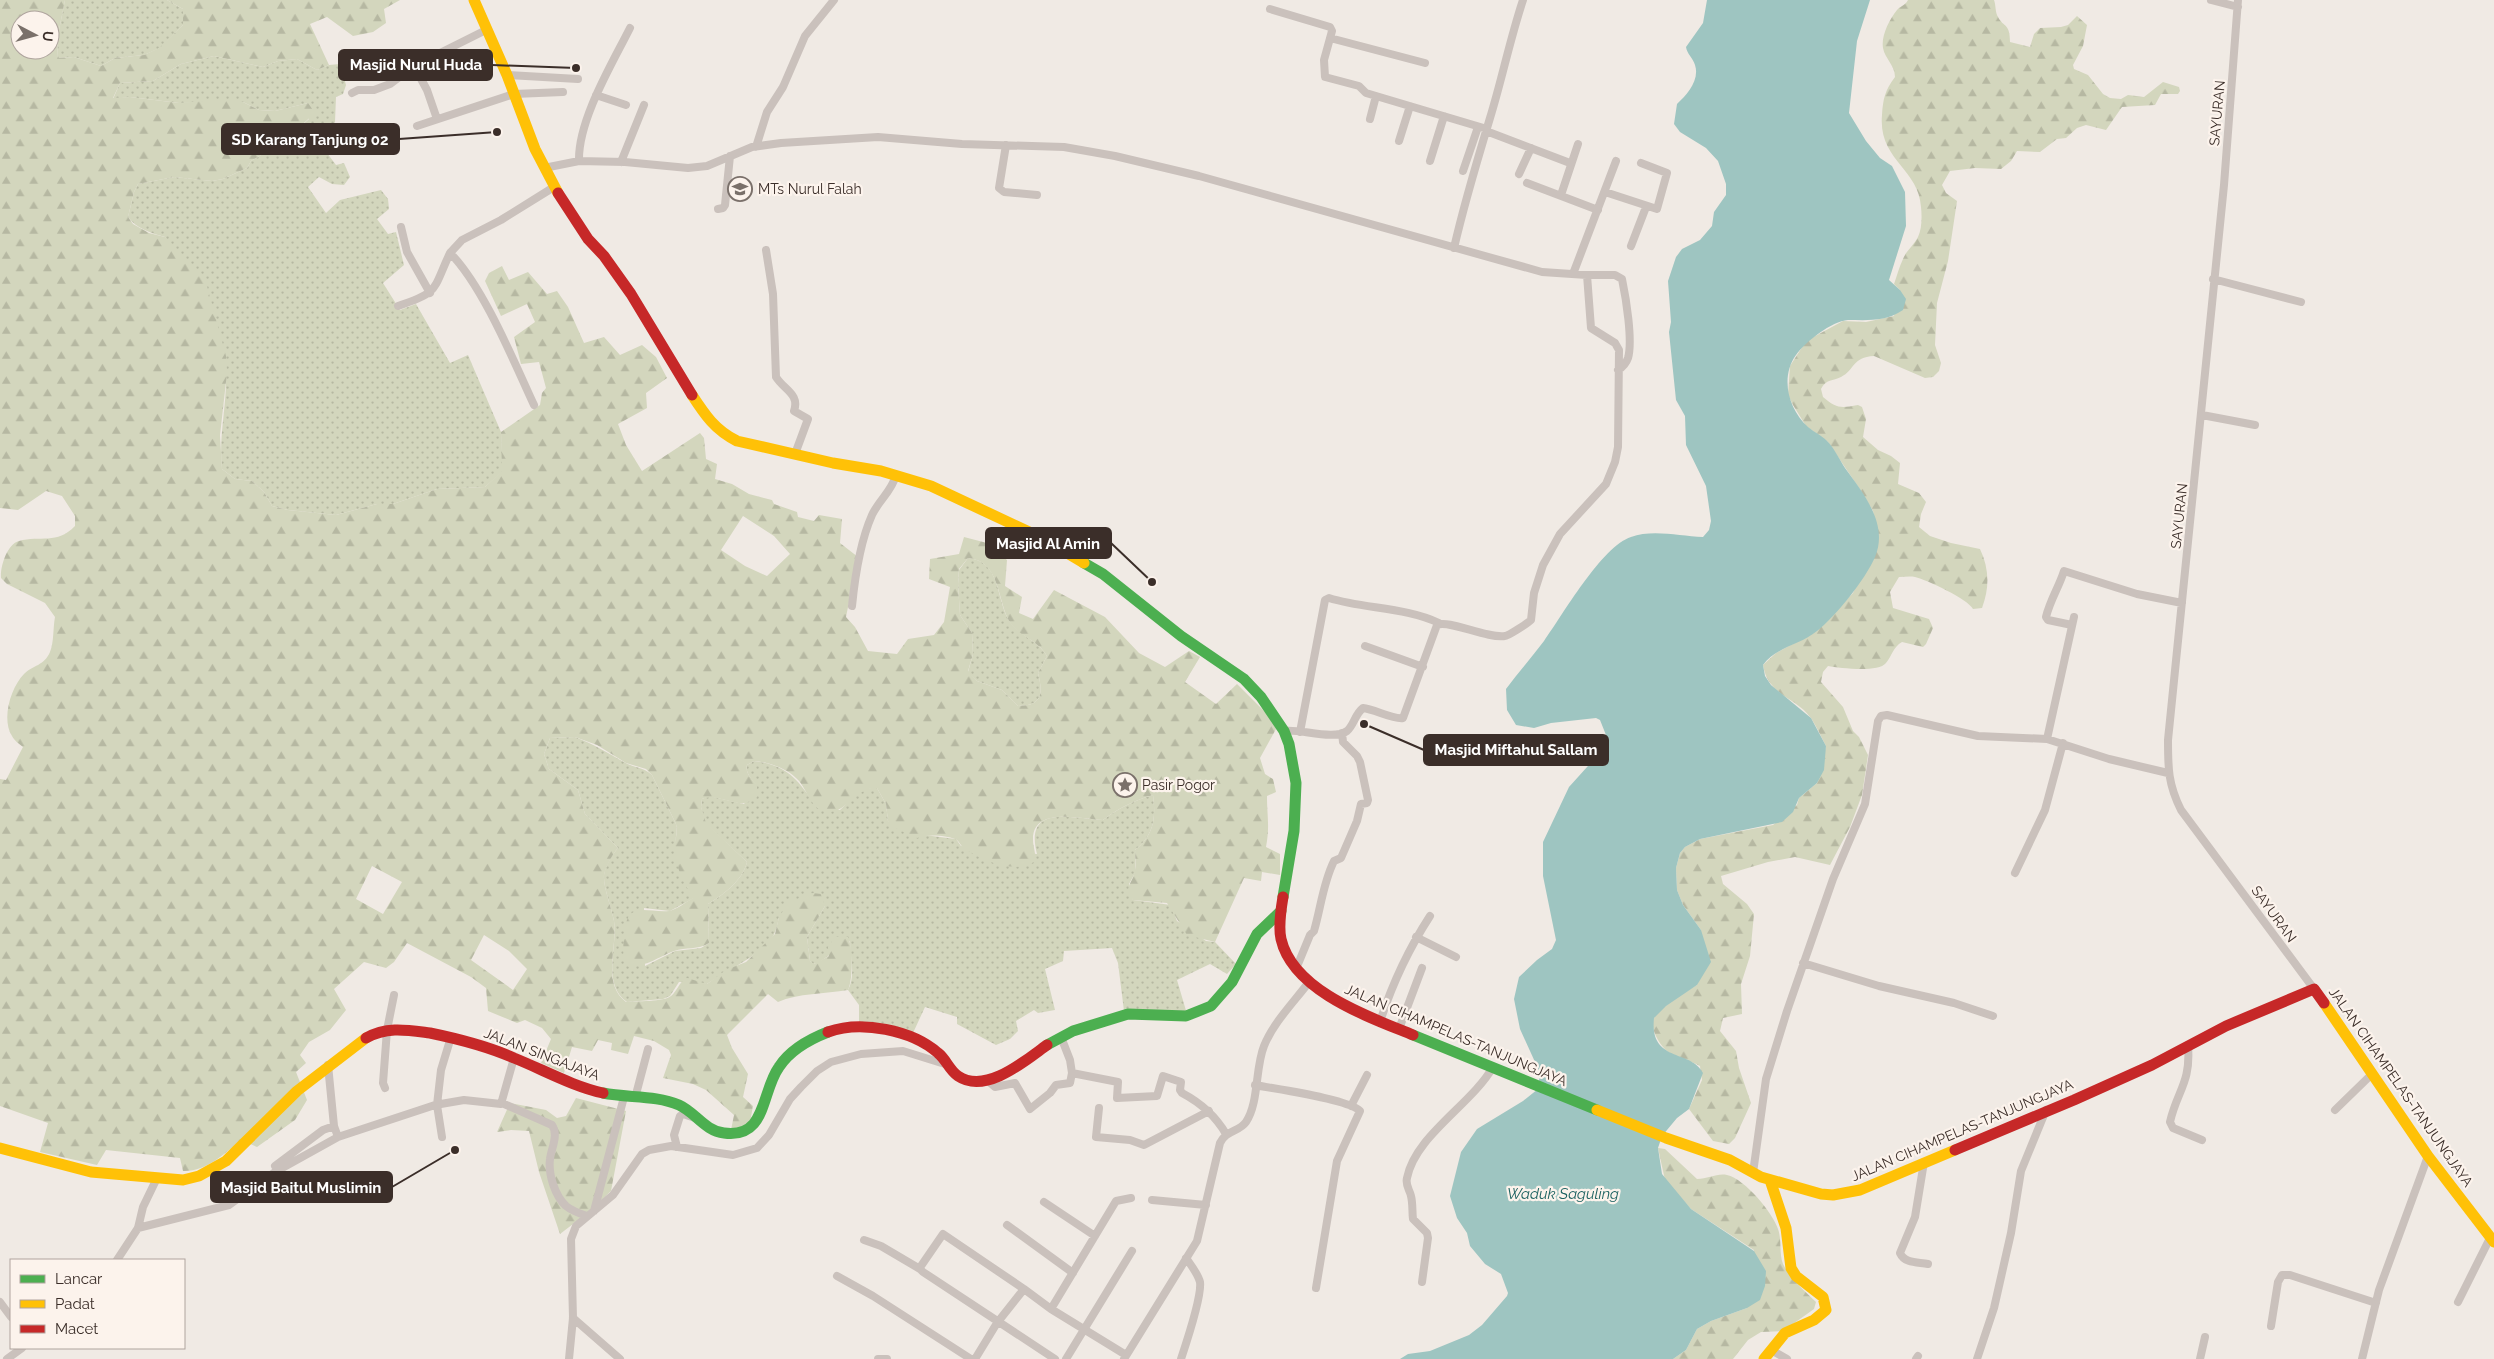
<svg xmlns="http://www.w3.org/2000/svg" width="2494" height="1359" font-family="Raleway,sans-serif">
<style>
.grass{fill:url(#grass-dots)}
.forest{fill:url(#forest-firs);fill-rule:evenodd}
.water{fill:#9ec5c1}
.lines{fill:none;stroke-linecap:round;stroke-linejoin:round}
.street{stroke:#cac1bc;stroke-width:8}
.fast{stroke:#4caf50;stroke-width:11}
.slow{stroke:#ffc107;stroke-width:11}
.jam{stroke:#c62828;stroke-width:11}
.labels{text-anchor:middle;stroke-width:4.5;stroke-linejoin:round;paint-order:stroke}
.street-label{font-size:14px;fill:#3b2e29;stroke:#fcf3ec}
.poi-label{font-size:14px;fill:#3b2e29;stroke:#fcf3ec;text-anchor:start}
.water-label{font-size:15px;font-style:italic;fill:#1b6160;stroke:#fcf3ec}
.leader{fill:none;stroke:#3b2e29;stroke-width:2}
.callout-dot{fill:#3b2e29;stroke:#fcf3ec;stroke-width:2}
.callout{fill:#3b2e29;stroke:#3b2e29;stroke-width:2}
.callout-label{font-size:15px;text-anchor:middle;font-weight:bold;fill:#fff}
</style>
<defs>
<pattern id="grass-dots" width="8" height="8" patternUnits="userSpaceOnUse" patternTransform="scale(1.25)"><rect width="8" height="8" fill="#d3d6bd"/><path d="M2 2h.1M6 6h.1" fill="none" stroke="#b6b8a2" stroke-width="1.8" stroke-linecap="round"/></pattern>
<pattern id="forest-firs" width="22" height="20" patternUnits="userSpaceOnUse" patternTransform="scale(1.25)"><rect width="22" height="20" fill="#d3d6bd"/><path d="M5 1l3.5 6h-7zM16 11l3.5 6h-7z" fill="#b6b8a2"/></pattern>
</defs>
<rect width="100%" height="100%" fill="#f0eae4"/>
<!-- grass -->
<path class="grass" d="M65,0h102l16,9v16l-23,23 -16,7 -29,3 -14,8 -27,-9 -16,1 -1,-18z
M214,56l49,11 15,-6 19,-2 20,11 12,-5 11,-1 6,21 -3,9 -7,3 -1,25 -5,9 1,10 -7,8 12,16 8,-2 6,14 -6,8 -12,-1 -13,-7 -11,10 18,26 14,-13 41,-10 7,9 1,10 -12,10 11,15 8,-2 8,33 -21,18 17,27 16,-6 34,59 18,-8 33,77 2,39 -18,16 -48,2 -44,15h-16l-41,11 -48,-5 -16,-4 -8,-14 -12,-11 -17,-2 -13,-10c-5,-44 13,-88 -2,-128l-55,-104c-14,-4 -28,-8 -37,-20l6,-25 4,-8 36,-7 38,4 11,-2 24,-11 4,-7 32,-19 26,-23 -1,-16 -33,8 -16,-1 -16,-8 -64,1 -49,-6 -17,2 7,-16 33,-2 28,-17z
M968,558c32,3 28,38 40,61 9,16 30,21 39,37l-9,17c5,20 5,33 -20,33l-16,-16 -25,-9 -9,-9 5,-18 -1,-21 -12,-18 -2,-31 1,-14z
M575,737c18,7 33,16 49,25 10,6 20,5 28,13l24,49c2,8 -1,12 0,19 2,23 6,36 18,55l-24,13 -26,-3 1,58 30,-15 26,-3 8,-5 -1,-39c15,-9 35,-24 39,-42l-42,-39 -4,-16 1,-8 7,-3 35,8 13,-18c-5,-6 -12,-13 -10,-21l7,-4c34,4 44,19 62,45l24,4c11,-10 21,-24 37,-22l9,16 2,17 36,14 32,4 5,7 76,8c-13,-50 33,-36 66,-34 14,-11 32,-20 50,-25 3,23 1,40 -18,55v23l-6,11 4,16 38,5 6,16 29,20 9,1 21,22 -9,10 -17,-10 -33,16 10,34 -63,-3 -6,-48 -6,-15 -48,3 -1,10 -18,8 10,41 -17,3 -4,-3 -18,11 2,10 -8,8 -14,6 -39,-21v-7l-32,-10 -12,26 -54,-8v-20l-11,-15c8,-15 2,-32 2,-49l-32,22 -5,1 -3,-3 -3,-24 18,-31 -46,11c-1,5 -2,10 -4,15 -7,20 -51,40 -68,52l-28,-2 -9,14 -7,3 -36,3c-26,-19 -9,-55 -13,-81 -2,-12 -11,-34 -10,-46 1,-9 8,-20 14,-27l-33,-34 -7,-24 -29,-21 -5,-15 6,-16z"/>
<!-- forest -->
<path class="forest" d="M0,0h65l-8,40 1,18 16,-1 27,9 14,-8 29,-3 15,-7 24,-23v-16l-16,-9h233l-16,9 2,14 -13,9 -20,4 -26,-19 -17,7 19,41 -12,5 -20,-11 -19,2 -15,6 -49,-11 -33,8 -28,17 -33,2 -7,15 17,-1 49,6 49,-4 15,3 16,8 16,1 33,-8 7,10 -32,29 -32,19 -4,7 -24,11 -11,2 -38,-4 -36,7 -4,8 -6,25 5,7 16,9 16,4 40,42 21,77 1,17 -7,62 2,34 13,10 17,2 12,11 8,14 16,4 48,5 41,-11h16l44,-15 48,-2 17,-16 -1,-39 39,-27 2,-12 4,-5 -7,-26 -18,2 -7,-27 21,-15 -8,-18 -26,12 -16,-35 4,-8 13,-7 7,14 19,-8 19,22 10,-3 11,16 16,36 20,-6 16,18 22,-10 14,12 11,21 -21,15 1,15 -29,16 8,21 16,26 58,-38 4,5 2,21 11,5 -2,15 17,5 17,10 23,6 2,4 23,8 1,5 16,4 5,-6 23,4 -2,24 18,14 -12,60 9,10 13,24 29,3 11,-15 26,-4 10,-13 6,-35 -21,-8 1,-20 29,-5 5,-17 23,6 20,17 -2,26 17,11 -3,16 14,6 21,-29 51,27 34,36 26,14 24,-16 11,6 -15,25 31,22 21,-20 33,33 6,12 -16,29 5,16 8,5 3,13 -9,4c0,20 3,30 -1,51l14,7v21l-18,-3 -1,9 -17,-3 -29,64 -28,-7 -20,-32 -34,-3c-10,-15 0,-16 2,-30 1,-6 0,-13 0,-20 19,-15 21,-32 18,-55 -18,5 -36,14 -50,25 -21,-1 -70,-14 -70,19 0,10 4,14 1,23 -21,12 -50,-1 -69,-13 -4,-2 -6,-9 -10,-10 -10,-4 -29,-5 -38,-1l-24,-11 -5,-6 -2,-17 -9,-16c-22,-2 -31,29 -54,23 -13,-4 -17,-25 -27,-33 -10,-10 -29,-16 -42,-17l-7,4c-2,8 5,15 10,20v12c-16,16 -36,-5 -55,2l-1,8 5,16 41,39c-4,18 -24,33 -39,42l1,39c-11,7 -23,4 -35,8 -18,7 -24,14 -45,16 -7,-10 -6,-18 -5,-30 2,-38 21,-24 45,-26 7,-1 17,-9 24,-13 -10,-17 -18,-31 -18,-51 0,-9 3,-14 1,-23l-24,-49 -6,-6 -20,-6 -29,-18 -22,-8 -25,1 -6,16 5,15 29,21 7,24 33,34c-6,7 -12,18 -14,27 -1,12 8,34 10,46 4,26 -13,62 12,81 10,-1 38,0 45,-6 7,-6 7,-13 16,-18l20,6 19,-14 20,-8 29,-28 4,-17 10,-15 24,-9 8,1 4,12 -18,31 3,24 4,3 15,-8 -1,-9 7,-10h13c5,10 5,43 0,53 -23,4 -50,3 -70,12l-10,-8 -41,41 5,13 16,26 -5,23 10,9 -3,16 -10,8h-9l3,-15 -28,-25 -13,-6 -30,-6 8,-23 -2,-5 -15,-9 -20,-5 -6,18 -17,-4 1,-7 -14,-3 -6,11 -20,-4 -8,26 -23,-10 10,-24 -9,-11 -17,-8 -8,3 -29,-12 -2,-23 -15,-11 -64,-34 -13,19 -8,6 -22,-6 -30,27 12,21 -16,20 -21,12 -9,13 6,8 -10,9 11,28 -12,20 -38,27 -16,-7c-17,14 -35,32 -58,31l-3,-13 -74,-8 -9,15 -57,-13 8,-29 -48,-17v-327l6,1 17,-33c-4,-3 -9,-7 -11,-11 -11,-17 -1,-49 12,-62 9,-9 20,-8 26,-22 4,-10 3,-25 5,-35l-10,-14 -38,-19 -6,-6c-1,-11 6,-34 18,-37 21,-6 38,4 56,-15v-10l-13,-20 -16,-5 -28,19 -18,-2zM20,20h30v30h-30zM743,516l31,20 16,18 -23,22 -22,-10 -24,-16zM968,558c31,3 29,38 40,61 8,17 30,20 39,37l-9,17c5,20 5,33 -20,33l-16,-16 -25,-9 -9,-10 5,-17 -1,-21 -12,-18 -2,-31 1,-15zM372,866l30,16 -19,32 -27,-15zM484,935l25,16 18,18 -14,21 -42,-30z
M1908,0h86c2,5 1,12 4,17 6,11 12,6 12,25l20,5 4,-13 6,-6 21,-1 7,-2 9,-9 10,9 -4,21 -10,19 1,4 14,6 15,19 7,4 11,1 7,-4 16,2 19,-15 16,5 1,4 -2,3h-17l-6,11 -33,2 -16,23 -20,-5 -9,3 -11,10 -9,1 -17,13 -23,-1 -6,10 -10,8 -26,-1 -25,3 -8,14 4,8 11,8 -9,60 -11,42 -2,42 6,18 -2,8 -6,6 -8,1 -51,-22c-22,1 -19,14 -33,21 -8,4 -15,2 -20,12l2,8c14,12 18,11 35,8l4,2 4,12 -3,18 15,13 13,6 9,7 -2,21 21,9 7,9 -5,12 -2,13 11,9 21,7 29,6c9,19 10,38 2,59l-9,1c-5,-10 -46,-29 -58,-32 -5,-1 -11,0 -16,0l-9,15 3,16 36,11 4,9 -7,16 -3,3 -21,-5c-9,5 -10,14 -16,21 -8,10 -46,5 -58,3l-5,6 -2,10 22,25 10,24 6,6 9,18 -6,40 -12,32 -20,38 -35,-8 -27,5 -47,14 2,8 24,20 7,10 -4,42 -9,28 1,30 -19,4 -3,13 16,20 3,17 12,35 -16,35 -6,6 -16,-3 -24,-32 13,-29 -2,-14c-10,-6 -23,-7 -32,-14 -8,-6 -19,-24 -14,-34 5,-10 33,-27 43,-33l4,-55 -18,-25 -6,-15 -1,-22 4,-15 5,-6 15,-8 73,-14 24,-20 2,-7 18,-15 9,-37c-5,-9 -9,-19 -15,-28 -15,-21 -43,-22 -48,-53l13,-12 40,-22 37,-38 25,-57 -5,-25 -14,-23 -31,-46 -22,-16 -13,-21 -5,-10 2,-29 16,-25 37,-20 23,1 28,-6 6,-26 -6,-6c3,-8 5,-17 9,-25 3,-8 11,-14 15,-22 4,-8 4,-21 3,-30 -2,-38 -43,-47 -39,-92 1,-16 3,-25 13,-38 0,-12 -10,-18 -12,-29 -2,-12 6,-28 14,-38 3,-4 8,-4 11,-10z
M576,1098l50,13 -15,80 -21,20 -30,23 -21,-62 -10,-41 -18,-1 -14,2 13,-29 36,7 11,8 9,-2z
M1658,1148l7,1 32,30c11,0 20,-6 30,-4 18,4 46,38 51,54 4,11 1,25 5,35 7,15 22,27 33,38l-2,7 -31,22 -22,1 -13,8 -15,19h-60l13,-9 11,-21 14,-8 36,-13 7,-58 -63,-41 -26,-29z"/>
<!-- water -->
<path class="water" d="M1707,0h163l-13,41 -8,72 17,28 14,17 12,8 13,26 1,34 -17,54 11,10 6,9 -3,11c-18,12 -35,10 -55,10 -16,1 -43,22 -52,35 -16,22 -8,54 12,72 6,5 15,9 21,16 6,7 11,17 16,25 18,25 44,56 30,89 -10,23 -39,59 -58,74 -17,14 -41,16 -54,34l2,11 6,9 40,33 15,28 -2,24 -7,13 -18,15 -6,14 -11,10 -82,17 -15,8 -5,6 -4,15 1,22 6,15 18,25 10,32 -14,23 -31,21 -12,12c-5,45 37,31 49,55l-14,36 -12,9 -15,18 -4,12 4,26 29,35 63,42 12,20 -1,15 -5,14 -13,8 -36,13 -14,8 -11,21 -13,9h-273l8,-5 22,-3 39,-16 13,-10 25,-29 1,-3 -7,-19 -16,-10 -15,-18 -3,-13 -10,-15 -7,-22 11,-44 16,-23 46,-28 15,-12 2,-16 -20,-44 -6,-30 5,-22 18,-17 15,-11 4,-9 -13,-64v-34l26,-55 37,-41v-11l-6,-15 -4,-2 -45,5 -17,5 -18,-3 -9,-15 -1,-21c12,-16 26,-32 38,-48 18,-25 58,-95 87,-104 21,-8 49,-1 72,0l6,-7 2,-9 -5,-35 -20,-41 -1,-29 -9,-16 -7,-68 2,-10 -3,-41 8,-24 6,-8 18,-9 12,-14 2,-14 12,-17v-11l-8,-23 -12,-13 -26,-16 -6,-8 3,-20c10,-9 23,-24 18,-39 -2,-7 -8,-11 -9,-18l17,-24z"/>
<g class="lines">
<!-- street -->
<path class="street" d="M2211,0l27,7
M2238,0l-14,185 -56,555c0,28 0,44 13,70l133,179
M1270,9l60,18 2,4 -8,29 1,17 34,9 7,7 121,36
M1330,38l95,25
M414,66l13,24 10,29
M507,75l71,4
M352,93l6,-3h16l16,-6 24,-18 72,-36
M596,95l30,10
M1370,119l6,-23
M417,126l97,-32 49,-2
M1486,131l84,32
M1399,141l11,-35
M1006,145l-7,43 5,4 33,3
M756,147l11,-35 16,-25 22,-51 29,-36
M579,161c-1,-41 33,-97 51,-133
M1430,161l14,-45
M621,162l23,-57
M544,168l35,-7 46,1 63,6 19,-2 45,-19 29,-4 97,-6 84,7 102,3 51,9 84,20 343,96 45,3 4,53 24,15 4,7 -1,97 -3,15 -9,22 -46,50 -17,31 -9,28 -3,27c-3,3 -23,16 -26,16 -18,3 -57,-17 -68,-11l-34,93c-9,2 -29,-9 -40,-10 -8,6 -9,17 -16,23 -13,10 -49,-3 -63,0
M1463,171l15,-44
M1519,174l12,-26
M1527,183l71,27
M1605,192l52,17 10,-36 -26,-10
M1561,195l17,-51
M718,209l5,-1 2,-3 5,-49
M401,227l6,25 23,41
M1631,246l15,-39
M1454,248c10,-44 23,-87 36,-130 12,-39 20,-79 33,-118
M766,250l7,44 3,83c8,13 24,17 18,34l14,8 -13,35
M1573,274l43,-113
M1587,275h28l7,4c4,19 11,62 6,79 -2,6 -5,9 -10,12
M2213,279l88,23
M398,306c42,-14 34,-15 52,-53
M534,405c-20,-43 -51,-119 -84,-152l12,-13 39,-20 53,-33
M2202,415l53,10
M852,606c3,-30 8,-64 20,-91 7,-15 20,-24 24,-40
M2072,625l-24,-5 -2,-3c4,-17 13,-30 18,-46l73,23 45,9
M1365,646l58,21
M1300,732l25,-132 4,-2c35,11 76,9 110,25
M2047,739l27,-122
M2015,873l30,-63 18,-67
M1416,937l40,20
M1803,963l76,23 75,17 39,13
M1296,969l14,-34 4,-4c7,-24 9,-48 20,-70l7,-3 16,-37 4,-17 6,-1 1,-3 -8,-38 -3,-6 -14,-14 -1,-9
M1380,1022c12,-38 28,-72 50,-106
M1399,1029l23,-61
M1061,1037l9,23 2,13
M2188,1046c3,37 -11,45 -18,76l3,6 29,12
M328,1065l6,61
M987,1080l8,7 20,-4 15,26 20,-16 6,-8 14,-2 2,-10 46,9 -1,16 40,-2 6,-20 18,6 -1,8 2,3c19,10 33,22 44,41
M1255,1085c20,4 94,14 105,26l-23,50 -21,127
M385,1088l-2,-5 4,-53 7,-35
M635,1098l13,-49
M502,1103l50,22c7,10 -1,24 -2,34 -2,15 5,37 16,47 6,5 15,8 21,10
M1351,1106l16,-31
M1099,1108l-3,29 34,3 14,5 65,-34
M2335,1110l37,-36
M442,1137l-5,-32 4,-35 10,-33
M677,1147l-3,-12 6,-19 3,-2 12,4
M1924,1162l-9,55 -15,36c5,11 18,9 28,11
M275,1166l48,-36 11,-4 4,11
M1753,1173l13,-94 21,-68 46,-132 32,-75 13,-83 3,-5 6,-1 91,21 69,3 62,20 59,14
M1152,1200l54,5
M1044,1202l51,34
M594,1211l30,-114
M1007,1225l66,48
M138,1228l91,-23 46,-33 63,-35 97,-32 29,-5 37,4 13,-46
M864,1240l17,6 39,23
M117,1260l21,-32 5,-21 14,-29
M837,1276l36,20 98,63
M1422,1282l6,-44 -1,-5 -14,-14c-1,-7 0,-15 -2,-23 -1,-6 -6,-10 -4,-18 8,-42 64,-73 86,-111
M1024,1289l27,20 75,46
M0,1302l11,15
M2458,1302l32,-64
M1051,1309l65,-108 15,-3
M573,1318l47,41
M2271,1326l7,-44 4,-7h8l86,28
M1771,1350l16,9
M7,1359l15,-11
M569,1359l4,-41 -2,-79 5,-13 37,-31 29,-41 7,-4 22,-4 62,9 24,-7 12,-13 21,-36 11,-12 16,-16 14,-9 30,-8 42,-3 45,14
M878,1359h9
M975,1359l22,-36 27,-34 -81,-55 -22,32 -1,3 3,3 132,87
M1066,1359l66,-108
M1124,1359l73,-118 23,-98c6,-13 19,-11 26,-21 13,-19 9,-54 18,-76 9,-23 30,-44 45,-64
M1181,1359c5,-15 21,-63 19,-77 -2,-8 -9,-17 -14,-24
M1916,1359l2,-3
M1977,1359l17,-51 17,-75 10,-62 25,-61
M2200,1359l5,-22
M2362,1359l17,-69 49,-134"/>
<!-- fast -->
<path class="fast" d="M1084,563l19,11 78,62 63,43 17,18 23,34 5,13 7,39 -2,48 -11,66
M1413,1035l184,75
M1047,1045l26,-14 55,-17 58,2 25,-10 21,-24 25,-48 24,-23
M603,1093c25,5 53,2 76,12 16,7 26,26 45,28 43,6 37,-41 55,-66 11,-17 31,-28 49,-35"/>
<!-- slow -->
<path class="slow" d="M474,0l33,75 28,74 23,44
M692,395c13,20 23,35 45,46l96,22 48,8 50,15 111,52 42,25
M2324,1003l104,153 66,86
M1597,1110l69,28 64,22 31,17 60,17 12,1 27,-5 95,-40
M0,1148l91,24 92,8 16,-4 27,-15 71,-70 69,-53
M1764,1359l21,-26 29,-13 12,-10 -3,-13 -27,-21 -5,-8 -5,-40 -16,-48"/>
<!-- jam -->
<path class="jam" d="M558,193l30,46 16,17 27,38 61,101
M1283,897c-2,12 -5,29 -2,42 12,52 88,78 132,96
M828,1032c33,-12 84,-2 110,21 8,6 11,17 20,23 28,19 68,-16 89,-31
M366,1038c21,-12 41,-8 64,-5 29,6 57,13 84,25 30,12 58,28 89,35
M1955,1150l119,-50 78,-35 74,-39 88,-37 10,14"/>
</g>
<!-- icons -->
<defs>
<symbol id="school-ring" viewBox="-11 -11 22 22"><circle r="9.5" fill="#fcf3ec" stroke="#7a706a" stroke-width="1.5"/><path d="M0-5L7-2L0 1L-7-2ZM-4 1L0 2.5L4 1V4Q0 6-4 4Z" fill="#7a706a"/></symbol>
<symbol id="sight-ring" viewBox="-11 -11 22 22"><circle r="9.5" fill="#fcf3ec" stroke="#7a706a" stroke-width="1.5"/><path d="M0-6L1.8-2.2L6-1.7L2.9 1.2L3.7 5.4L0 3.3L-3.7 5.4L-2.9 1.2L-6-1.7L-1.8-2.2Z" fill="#7a706a"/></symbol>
</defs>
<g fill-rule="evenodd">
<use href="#school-ring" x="726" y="175" width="28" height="28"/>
<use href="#sight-ring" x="1111" y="771" width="28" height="28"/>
</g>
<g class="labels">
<!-- street labels -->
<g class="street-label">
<text transform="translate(2217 113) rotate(-85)" y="5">SAYURAN</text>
<text transform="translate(2179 516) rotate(-84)" y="5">SAYURAN</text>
<text transform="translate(2274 914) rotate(54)" y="5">SAYURAN</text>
<text transform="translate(1456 1035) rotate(23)" y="5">JALAN CIHAMPELAS-TANJUNGJAYA</text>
<text transform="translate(542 1054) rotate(21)" y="5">JALAN SINGAJAYA</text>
<text transform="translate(2401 1087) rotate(55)" y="5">JALAN CIHAMPELAS-TANJUNGJAYA</text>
<text transform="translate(1962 1130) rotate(-23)" y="5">JALAN CIHAMPELAS-TANJUNGJAYA</text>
</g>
<!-- poi labels -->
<g class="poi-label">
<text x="758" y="194">MTs Nurul Falah</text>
<text x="1142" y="790">Pasir Pogor</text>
</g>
<!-- water labels -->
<g class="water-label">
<text x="1563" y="1199">Waduk Saguling</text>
</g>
</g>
<!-- callouts -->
<path class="leader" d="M576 68L492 65M497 132L399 139M1152 582L1111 543M1364 724L1424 750M455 1150L392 1187"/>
<g class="callout-dot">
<circle cx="576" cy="68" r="5"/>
<circle cx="497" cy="132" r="5"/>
<circle cx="1152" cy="582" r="5"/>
<circle cx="1364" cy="724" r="5"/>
<circle cx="455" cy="1150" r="5"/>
</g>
<g class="callout">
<rect x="339" y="50" width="153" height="30" rx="5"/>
<rect x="222" y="124" width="177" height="30" rx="5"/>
<rect x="986" y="528" width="125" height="30" rx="5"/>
<rect x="1424" y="735" width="184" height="30" rx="5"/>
<rect x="211" y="1172" width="181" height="30" rx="5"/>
</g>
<g class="callout-label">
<text x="416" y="70">Masjid Nurul Huda</text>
<text x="310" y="145">SD Karang Tanjung 02</text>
<text x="1048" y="549">Masjid Al Amin</text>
<text x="1516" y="755">Masjid Miftahul Sallam</text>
<text x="301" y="1193">Masjid Baitul Muslimin</text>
</g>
<!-- legend -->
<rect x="10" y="1259" width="175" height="90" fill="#fcf3ec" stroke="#afa49e"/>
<rect x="20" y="1275" width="25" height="8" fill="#4caf50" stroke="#afa49e"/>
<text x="55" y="1284" font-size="15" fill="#3b2e29">Lancar</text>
<rect x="20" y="1300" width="25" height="8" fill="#ffc107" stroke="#afa49e"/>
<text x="55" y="1309" font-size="15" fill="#3b2e29">Padat</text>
<rect x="20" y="1325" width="25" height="8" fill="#c62828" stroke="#afa49e"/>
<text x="55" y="1334" font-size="15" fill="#3b2e29">Macet</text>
<!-- north arrow -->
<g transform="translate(35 35) rotate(96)"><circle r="24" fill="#fcf3ec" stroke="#afa49e"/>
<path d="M0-4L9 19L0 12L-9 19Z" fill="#7a706a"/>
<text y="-8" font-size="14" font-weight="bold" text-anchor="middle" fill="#3b2e29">U</text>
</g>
</svg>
